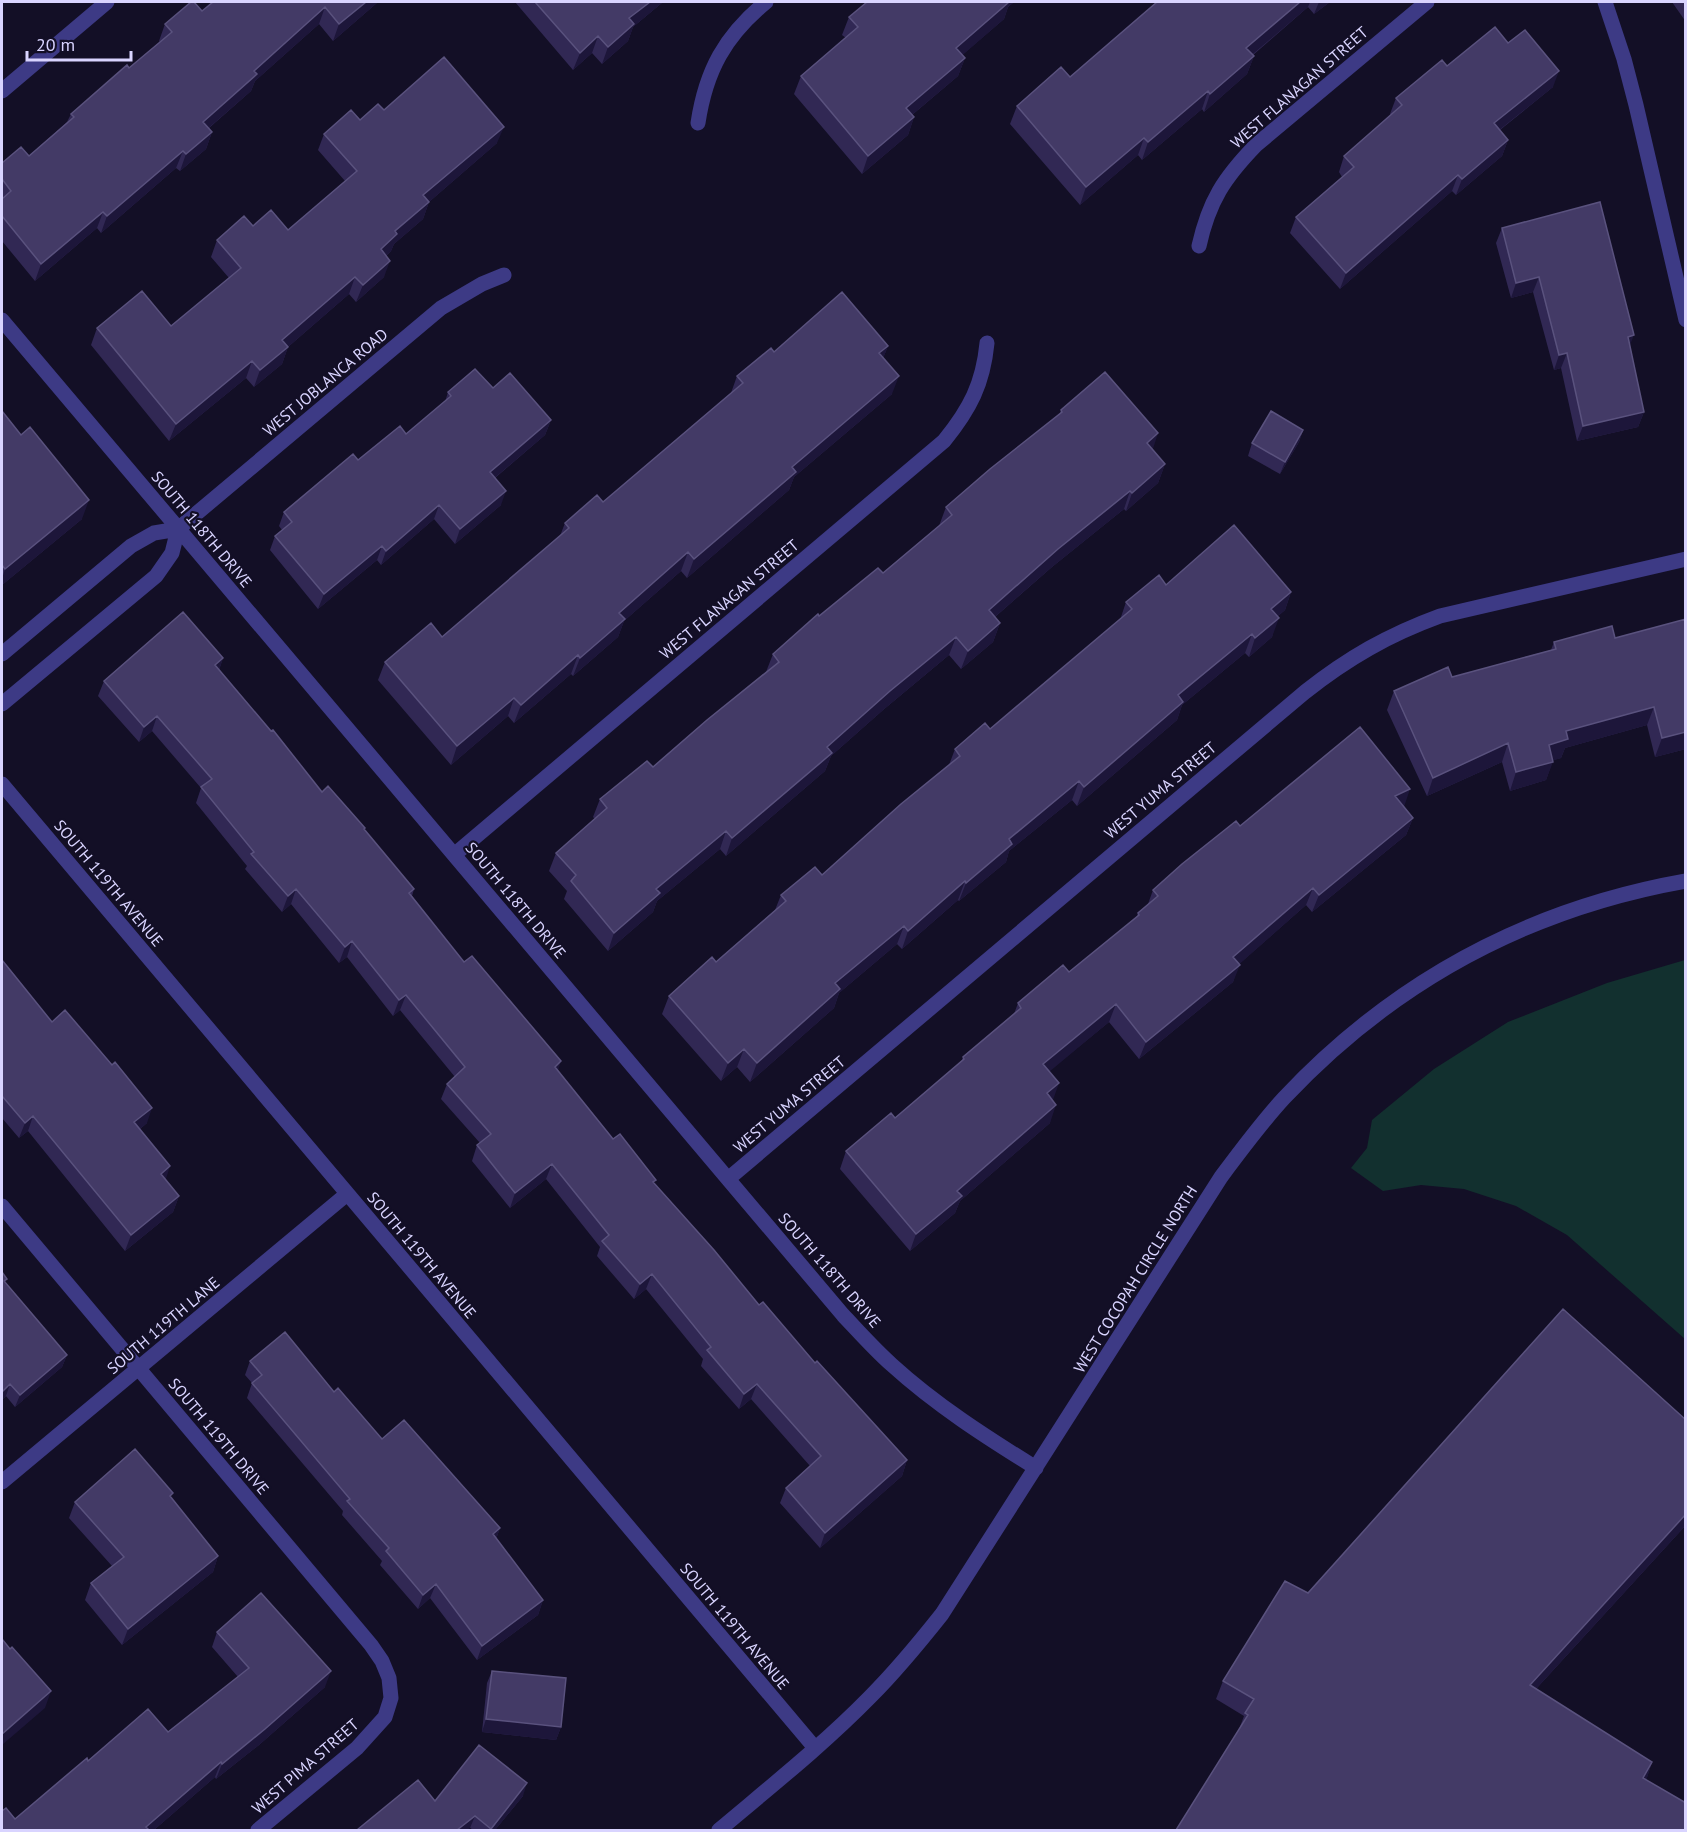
<svg xmlns="http://www.w3.org/2000/svg" width="1687" height="1832" font-family="'PT Sans',sans-serif">
<style>
.green{fill:#12302f}
.lines{fill:none;stroke-linecap:round;stroke-linejoin:round}
.minor{stroke:#3d3a85;stroke-width:15}
.wall{fill:#312854}
.shaded-wall{fill:#1d163a}
.building{fill:#433a66;stroke:#5a527e;stroke-width:1.5}
.labels{text-anchor:middle;stroke-width:4.5;stroke-linejoin:round;paint-order:stroke}
.street-label{font-size:16px;fill:#d9d4ff;stroke:#130f26}
</style>
<rect width="100%" height="100%" fill="#130f26"/>
<!-- green -->
<path class="green" d="M1685,960v379l-118,-104 -51,-29 -52,-17 -43,-4 -38,6 -32,-23 16,-20 5,-28 62,-51 74,-47 99,-39z"/>
<g class="lines">
<!-- minor -->
<path class="minor" d="M1605,2l19,57 12,46 50,215
M2,91l105,-89
M698,123c8,-53 27,-87 68,-121
M1199,246c10,-45 25,-68 57,-101l171,-143
M2,320l841,995c16,17 32,35 49,50 44,40 94,72 144,103
M2,654l129,-108 23,-13 24,-4 263,-221 41,-24 22,-9
M2,704l154,-128 16,-23 6,-24
M2,784l813,964
M454,855l490,-414c26,-32 39,-57 43,-98
M728,1179l577,-487c43,-34 83,-57 135,-76l246,-57
M2,1206l369,439 11,16 7,17 2,20 -6,19 -28,31 -99,82
M2,1482l345,-288
M719,1830c51,-43 104,-85 151,-133 26,-26 49,-54 72,-83l279,-437c20,-27 40,-54 63,-79 109,-116 244,-189 402,-217"/>
</g>
<!-- wall -->
<path class="wall" d="M213,2h165l-45,39 -14,-17 -64,57 -4,10 -42,37 3,4 -6,17 -26,22 -4,-3 -75,65 -4,-5 -62,53 -33,-40v-78l27,-7 38,-34 4,-8 58,-46 31,-26 -1,-1 6,-17 37,-13z
M515,2h148l-30,25 -5,14 -26,23 -10,-11 -19,17z
M867,2h147l-6,5 -4,12 -42,36 3,3 -7,18 -46,39 2,2 -6,18 -46,39 -68,-80 7,-18 45,-38 -4,-3 7,-18z
M1157,2h173l-16,12 -6,-7 -55,48 1,1 -7,18 -43,38 -2,-3 -60,51 -4,-5 -58,50 -70,-81 7,-18 53,-29z
M1672,2h14v20z
M1508,43l45,44 -53,43 8,10 -6,16 -46,39 -4,-4 -112,98 -50,-56 6,-16 46,-40 -3,-5 5,-16 47,-41 -1,-1 6,-16z
M384,110l113,33 -68,59 -6,17 -29,25 -3,7 -5,5 -2,21 -28,25 -7,-8 -61,53 -6,17 -28,23 -8,-9 -77,63 -78,-96 6,-17 74,-2 58,-48 -18,-21 6,-17 36,-14 35,4 57,-49 -27,-31 6,-16z
M1502,228l128,118 14,66 -6,15 -61,14 -16,-73 -7,2 -21,-78 -22,6 -15,-55z
M888,346l-5,12 9,36 -98,83 -5,13 -102,88 -6,-7 -57,50 -6,16 -45,39 -2,-2 -57,49 -6,-7 -57,49 -73,-85 7,-18 57,-25 118,-101 5,-13 38,-21 128,-109 6,-17 37,-24z
M493,388l58,32 -6,15 -50,43 6,27 -46,39 -21,-25 -53,46 -4,-5 -59,49 -48,-59 5,-14 7,-6 -3,-4 5,-14 74,-52 48,-26 39,-32 3,-10z
M1061,410l91,39 13,15 -7,19 -32,28 -2,-2 -72,58 -57,50 5,6 -7,19 -32,27 -12,-14 -66,55 -52,46 -6,15 -99,85 -6,-7 -63,52 -4,11 -45,39 -44,-52 3,-8 -18,-20 7,-18 39,-34 -2,-2 7,-18 53,-32 113,-95 7,-18 46,-38 64,-43 56,-47 7,-19 113,-92z
M2,411l80,108 -80,66z
M1303,430l-4,12 -19,32 -32,-18 4,-13z
M1166,585l125,7 -6,18 -8,7 -5,20 -23,20 -4,-4 -63,52 -5,15 -100,86 -5,-6 -63,51 -3,11 -47,39 -1,-1 -56,49 -5,-5 -58,49 -5,15 -84,74 -13,-15 -16,14 -59,-67 7,-18 47,-34 59,-52 6,-15 41,-20 127,-110 6,-16 35,-20 130,-109 6,-18z
M1615,638l71,111 -31,8 -8,-32 -82,23 -4,10 -8,2 -7,20 -36,11 -8,-29 -75,34 -40,-86 7,-19 58,-14 99,-27 3,-8z
M223,658l-4,12 103,122 42,38 50,59 -2,7 52,66 94,109 55,68 42,45 104,121 148,155 -5,16 -82,72 -40,-45 6,-15 24,-22 -59,-67 -12,10 -38,-43 2,-7 -57,-70 -12,10 -37,-43 3,-9 -54,-68 -36,29 -38,-47 5,-16 3,-2 -39,-44 6,-15 8,-7 -55,-67 -7,6 -46,-59 -8,6 -48,-59 -9,8 -37,-43 2,-3 -51,-63 5,-15 -49,-57 -13,11 -41,-46 6,-15z
M1404,807l9,11 -7,17 -94,77 -6,-7 -67,59 -6,18 -94,77 -30,-37 -60,49 3,30 -2,22 -90,78 -5,12 -45,38 -70,-82 6,-18 49,-33 66,-56 2,-5 51,-43 4,-11 51,-31 67,-54 2,-5 10,-9 5,-14 87,-64z
M2,960l50,62 95,101 -7,6 25,51 14,16 -6,16 -48,39 -97,-120 -9,7 -17,-20z
M2,1272l5,7 -2,4 62,72 -5,12 -47,40 -9,-11 -4,4z
M250,1361l84,31 48,47 118,89 -4,11 47,61 -5,15 -61,45 -47,-62 -12,11 -38,-44 2,-4 -40,-46 1,-4 -96,-113 5,-15 -7,-8z
M1686,1420v105l-150,164 116,73 -6,18 -408,-48 6,-16 -28,-17 7,-18 85,-88z
M171,1498l47,58 -5,16 -91,73 -37,-45 6,-17 21,-17 -43,-48 6,-16z
M217,1632l108,55 -66,58 -43,34 -1,-2 -61,53h-152l86,-69 80,-29 70,-55 -26,-30z
M492,1671l69,56 -5,13 -74,-8 5,-49z
M523,1796l-28,34h-22l-38,-29z"/>
<!-- shaded-wall -->
<path class="shaded-wall" d="M366,2h12l-45,39 6,-17z
M650,2h13l-30,25 -5,14 -26,23 6,-17 21,-29z
M1004,2h10l-6,5 -4,12 -54,47 6,-18z
M1300,2h10l-2,5 -68,58 6,-17z
M1319,2h11l-16,12z
M325,7l-6,17 -64,57 -4,10 -54,47 6,-16 51,-51z
M598,36l-6,17 -19,17 7,-17z
M1254,56l-7,18 -43,38 6,-18z
M965,58l-7,18 -58,49 6,-17z
M1559,71l-6,16 -65,52 6,-16z
M1208,91l-6,18 -60,51 6,-18z
M914,117l-6,18 -46,39 6,-18z
M504,127l-7,16 -68,59 -6,17 -29,25 -3,7 -17,15 7,-17 42,-54z
M212,132l-6,17 -26,22 6,-17z
M1144,138l-6,17 -58,50 6,-18z
M1508,140l-6,16 -46,39 6,-16z
M183,151l-7,17 -75,65 6,-17z
M1458,175l-6,16 -112,98 6,-16z
M103,212l-6,16 -62,53 6,-17z
M390,261l-6,16 -28,25 7,-17z
M355,277l-6,17 -68,59 7,-6 -6,17 -28,23 6,-17 22,-30z
M1539,277l-6,15 -22,6 5,-15z
M1634,335l-6,15v-13z
M888,346l-7,18 -2,-11z
M1567,353l-6,15 -7,2 5,-15z
M252,361l-6,17 -77,63 7,-17z
M899,376l-7,18 -98,83 -5,13 -102,88 7,-19 98,-92z
M1644,412l-6,15 -61,14 6,-15z
M551,420l-6,15 -60,51 5,-14z
M1303,430l-4,12 -19,32 5,-12z
M1158,433l-6,19 -5,-9z
M1165,464l-7,19 -32,28 6,-18z
M506,491l-5,14 -46,39 5,-15z
M1130,491l-6,18 -72,58 -70,61 7,-18 69,-61z
M89,500l-7,19 -80,66v-6l3,-10z
M439,505l-5,14 -53,46 5,-14z
M382,546l-5,14 -59,49 6,-15z
M688,552l-7,19 -57,50 -6,16 -45,39 7,-18 39,-45z
M1291,592l-6,18 -21,18 7,-19z
M1279,618l-7,19 -23,20 6,-19z
M1000,623l-7,19 -32,27 7,-18z
M1252,634l-7,19 -63,52 -5,15 -100,86 7,-19 94,-92z
M956,637l-7,18 -66,55 -52,46 -6,15 -99,85 6,-18 95,-91 63,-56z
M578,655l-7,19 -57,49 7,-18z
M223,658l-5,15 -3,-8z
M514,698l-6,18 -57,49 6,-19z
M1654,707l-7,18 -82,23 -4,10 -19,6 7,-19 17,-14z
M157,716l-5,15 -13,11 5,-15z
M1686,732v17l-31,8 7,-19z
M1508,743l-6,19 -75,34 6,-18z
M1553,762l-7,18 -36,11 6,-19z
M1079,781l-7,19 -63,51 -3,11 -47,39 7,-18 43,-44z
M1410,789l-6,18 -9,-11z
M1413,818l-7,17 -94,77 7,-17z
M726,831l-6,18 -63,52 -4,11 -45,39 6,-18 42,-44z
M965,881l-7,19 -56,49 6,-18z
M1313,888l-7,17 -79,70 6,-18z
M296,889l-5,15 -9,8 6,-16z
M904,926l-7,18 -58,49 -5,15 -84,74 7,-19 78,-80z
M352,941l-5,16 -8,6 6,-16z
M1240,965l-7,17 -94,77 7,-17z
M406,995l-6,15 -7,6 6,-16z
M1116,1004l-7,18 -72,60 6,-18z
M744,1049l-7,18 -16,14 7,-18z
M561,1061l-5,16 -1,-10z
M1059,1083l-6,17 -6,-7z
M1056,1105l-6,18 -90,78 -5,12 -45,38 6,-17 41,-43z
M152,1108l-5,15 -18,15 5,-16z
M33,1116l-5,15 -9,7 6,-15z
M552,1164l-6,15 -36,29 5,-15z
M170,1166l-5,16 -4,-8z
M179,1196l-6,16 -48,39 6,-16z
M652,1274l-6,15 -12,10 6,-15z
M67,1355l-5,12 -47,40 5,-12z
M10,1384l-4,12 -4,4v-8z
M757,1384l-6,15 -12,10 5,-15z
M907,1460l-5,16 -82,72 5,-15z
M1686,1514v11l-163,178 7,-18z
M500,1528l-5,14 -2,-8z
M218,1556l-5,16 -91,73 6,-16z
M436,1584l-6,14 -12,11 5,-14z
M543,1600l-5,15 -61,45 5,-14z
M331,1671l-6,16 -66,58 -43,34 6,-15z
M51,1691l-6,17 -43,37v-11z
M486,1719l75,8 -5,13 -74,-8z
M221,1762l-6,15 -61,53h-9l1,-3z
M1652,1762l-6,19 -3,-3z
M527,1783l-4,13 -28,34h-4z
M475,1816l-5,12 -3,2h-10z"/>
<!-- building -->
<path class="building" d="M191,2h3l8,9 11,-9h153l-27,22 -14,-17 -71,64 3,3 -54,48 9,10 -26,22 -3,-3 -76,65 -4,-4 -62,52 -39,-48v-17l9,-8 -9,-12v-16l19,-16 8,9 45,-39 -3,-3 56,-49 2,3 43,-36 -7,-8z
M535,2h115l-21,16 5,6 -26,23 -10,-11 -18,17z
M867,2h142l-53,46 9,10 -59,50 8,9 -46,39 -67,-80 57,-49 -9,-10z
M1157,2h143l-54,46 8,8 -44,38 -2,-3 -60,51 -4,-4 -58,49 -69,-81 44,-39 9,10z
M1495,27l13,16 17,-13 34,41 -65,52 14,17 -46,39 -4,-4 -112,98 -50,-56 58,-50 -10,-11 58,-51 -6,-7 46,-38 5,6z
M444,57l60,70 -81,68 6,7 -34,29 2,3 -16,15 9,12 -27,24 -8,-8 -73,63 6,7 -28,23 -8,-9 -76,63 -79,-96 45,-37 29,35 70,-58 -24,-28 27,-24 9,10 18,-16 17,20 69,-59 -33,-37 27,-24 9,10 18,-16 6,6z
M1600,202l34,133 -6,2 16,75 -61,14 -16,-73 -8,2 -20,-78 -23,6 -14,-55z
M842,292l46,54 -9,7 20,23 -107,91 4,5 -102,87 -6,-7 -69,61 6,6 -45,39 -2,-3 -57,50 -7,-7 -57,48 -72,-84 46,-39 11,14 127,-109 -4,-5 32,-28 6,7 140,-119 -6,-7 34,-28 3,4z
M475,369l18,19 17,-15 41,47 -61,52 16,19 -46,38 -21,-24 -53,46 -4,-5 -58,48 -49,-58 17,-14 -8,-10 69,-58 5,6 42,-34 6,8 45,-38 -3,-4z
M1105,372l53,61 -11,10 18,21 -33,29 -2,-2 -72,58 -69,61 11,13 -32,28 -12,-14 -66,54 -63,56 5,6 -100,85 -6,-7 -70,58 4,4 -46,40 -43,-52 5,-6 -20,-22 51,-45 -7,-9 47,-38 6,6 54,-47 72,-58 -6,-8 45,-40 1,2 59,-48 5,5 69,-58 -6,-8 44,-38 72,-57 -1,-2z
M2,411l19,24 9,-8 59,73 -84,69 -3,-4z
M1271,411l32,19 -18,32 -33,-19z
M1234,525l57,67 -20,17 8,9 -24,20 -3,-4 -74,61 5,7 -99,85 -5,-6 -70,58 3,5 -46,39 -1,-2 -57,50 -4,-5 -69,57 5,6 -83,74 -13,-14 -16,14 -59,-67 43,-39 4,5 70,-61 -5,-6 34,-28 7,8 79,-71 59,-48 -5,-7 30,-26 5,6 142,-120 -6,-7 33,-27 7,10z
M183,612l40,46 -8,7 56,66 2,-1 49,62 6,-6 37,42 -1,1 50,60 -5,4 55,69 8,-6 89,105 -6,6 58,72 7,-5 36,46 -3,2 61,68 45,55 4,-3 52,61 2,-2 90,99 -82,73 -39,-45 35,-32 -64,-72 -13,10 -37,-44 4,-3 -59,-73 -12,10 -38,-43 7,-6 -57,-71 -37,29 -38,-48 14,-11 -44,-50 18,-17 -59,-72 -7,5 -47,-59 -7,6 -49,-58 -8,7 -37,-42 3,-2 -53,-65 11,-8 -55,-63 -13,11 -40,-46z
M1686,619v113l-24,6 -8,-31 -88,24 2,8 -19,6 4,17 -37,10 -8,-29 -75,35 -39,-87 54,-24 4,10 104,-28 -2,-7 58,-16 3,12z
M1360,727l50,62 -15,7 18,22 -94,77 -6,-7 -80,69 7,8 -94,77 -30,-38 -73,60 16,19 -12,10 9,12 -99,86 5,5 -46,38 -70,-83 45,-38 4,5 69,-59 -1,-2 58,-49 -3,-5 45,-38 6,7 70,-57 -1,-2 20,-17 -5,-6 29,-26 54,-43 4,5z
M2,960l50,62 13,-12 47,55 3,-3 37,46 -18,14 36,44 -9,8 18,22 -48,39 -98,-119 -8,7 -23,-27z
M2,1272l5,7 -3,2 63,74 -47,40 -10,-11 -8,8z
M1563,1309l123,111v94l-156,171 122,77 -9,16 43,25v27h-510l72,-115 -3,-2 9,-14 -31,-18 62,-100 23,12z
M285,1332l49,60 4,-4 44,51 22,-19 96,108 -7,6 50,66 -61,46 -46,-62 -13,11 -37,-44 3,-3 -42,-47 3,-2 -98,-116 10,-8 -12,-14z
M135,1449l38,44 -3,3 48,60 -90,73 -37,-46 33,-26 -49,-55z
M261,1593l70,78 -66,58 -43,35 -1,-2 -75,65 2,2 -2,1h-144v-19l4,-3 9,11 72,-61 1,3 60,-52 20,23 81,-64 -32,-36z
M2,1639l8,10 2,-2 39,44 -49,43z
M492,1671l74,7 -5,49 -75,-8z
M479,1745l48,38 -36,46 -16,-13 -18,14h-100l61,-50 17,21z"/>
<g class="labels">
<!-- street labels -->
<g class="street-label">
<text transform="translate(1299 87) rotate(-41)" y="6">WEST FLANAGAN STREET</text>
<text transform="translate(325 382) rotate(-40)" y="6">WEST JOBLANCA ROAD</text>
<text transform="translate(202 529) rotate(50)" y="6">SOUTH 118TH DRIVE</text>
<text transform="translate(729 599) rotate(-40)" y="6">WEST FLANAGAN STREET</text>
<text transform="translate(1160 790) rotate(-40)" y="6">WEST YUMA STREET</text>
<text transform="translate(109 883) rotate(50)" y="6">SOUTH 119TH AVENUE</text>
<text transform="translate(516 900) rotate(50)" y="6">SOUTH 118TH DRIVE</text>
<text transform="translate(789 1104) rotate(-40)" y="6">WEST YUMA STREET</text>
<text transform="translate(422 1255) rotate(50)" y="6">SOUTH 119TH AVENUE</text>
<text transform="translate(830 1270) rotate(49)" y="6">SOUTH 118TH DRIVE</text>
<text transform="translate(1135 1279) rotate(-58)" y="6">WEST COCOPAH CIRCLE NORTH</text>
<text transform="translate(163 1325) rotate(-40)" y="6">SOUTH 119TH LANE</text>
<text transform="translate(219 1436) rotate(50)" y="6">SOUTH 119TH DRIVE</text>
<text transform="translate(735 1626) rotate(50)" y="6">SOUTH 119TH AVENUE</text>
<text transform="translate(305 1766) rotate(-41)" y="6">WEST PIMA STREET</text>
</g>
</g>
<!-- border -->
<rect width="1687" height="1832" fill="none" stroke="#d9d4ff" stroke-width="6"/>
<!-- scale -->
<path d="M27 51v9h104v-9" fill="none" stroke="#d9d4ff" stroke-width="3"/>
<text x="36" y="51" font-size="18" fill="#d9d4ff" stroke="#130f26" stroke-width="4.5" paint-order="stroke">20 m</text>
</svg>
